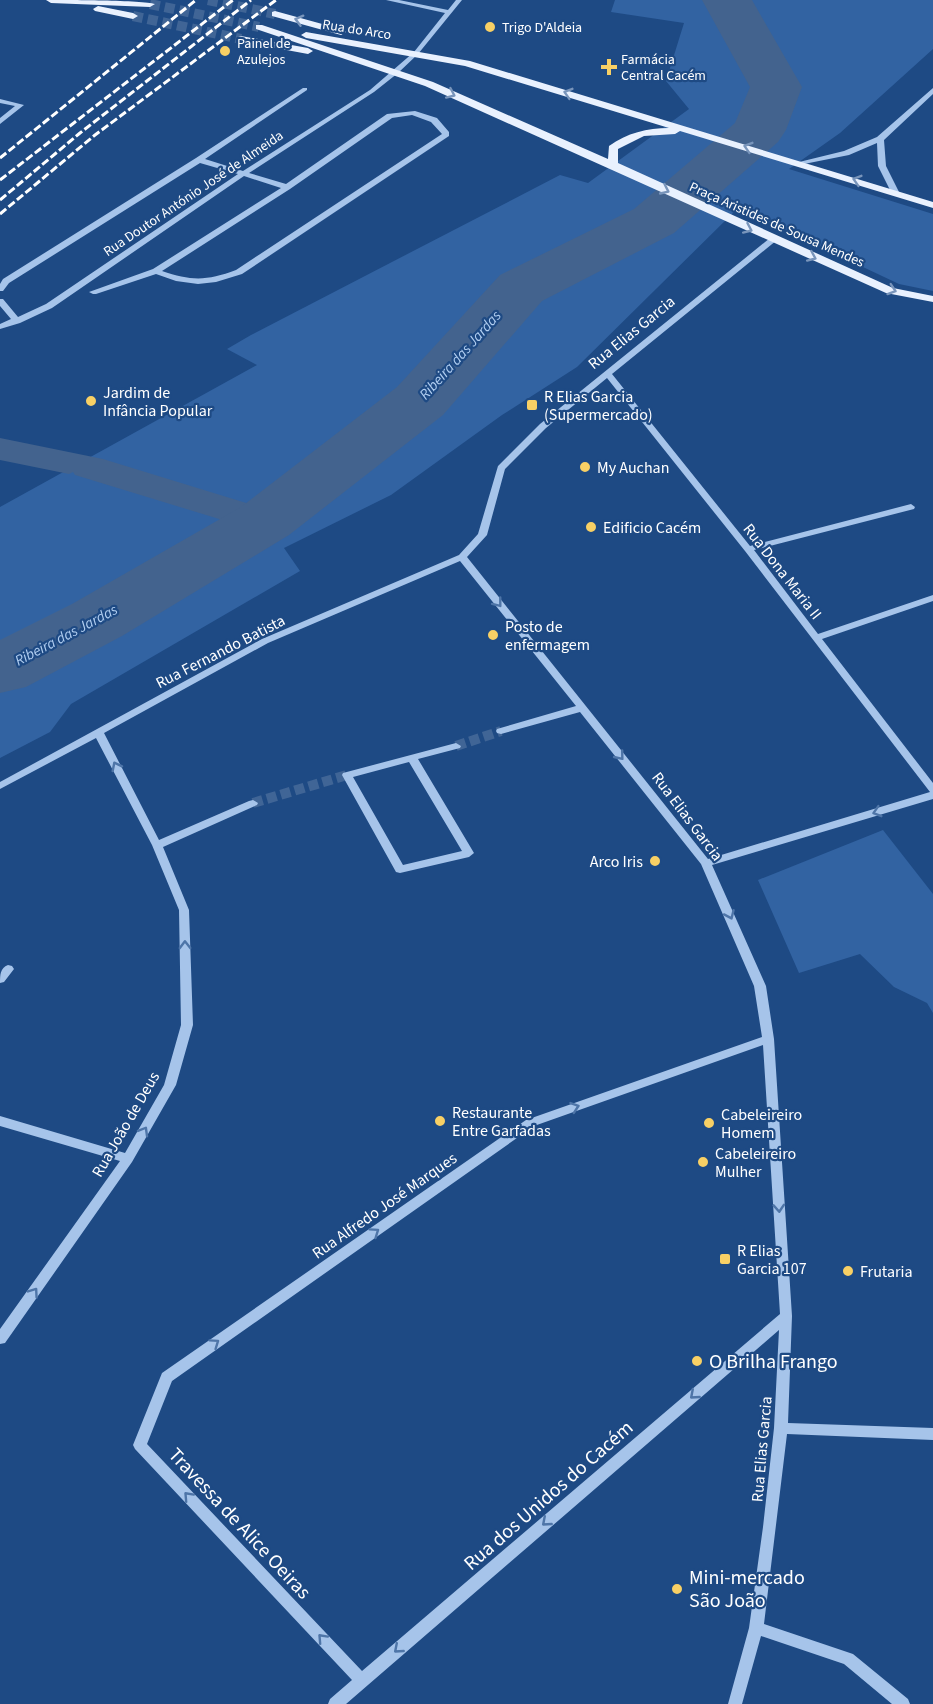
<svg xmlns="http://www.w3.org/2000/svg" width="933" height="1704" font-family="'Source Sans 3',sans-serif">
<style>
.green{fill:#3263a2}
.lines{fill:none;stroke-linecap:round;stroke-linejoin:round}
.canal{fill:#43638e;fill-rule:evenodd}
.river{fill:#43638e;fill-rule:evenodd}
.minor-tunnel{stroke:#406596;stroke-width:10;stroke-dasharray:10 4.5;stroke-linecap:butt}
.major-tunnel{stroke:#406596;stroke-width:10;stroke-dasharray:10 5;stroke-linecap:butt}
.minor{fill:#a6c4ea;fill-rule:evenodd}
.major{fill:#e9f1fe;fill-rule:evenodd}
.rail{stroke:#fff;stroke-width:3;stroke-dasharray:8 3;stroke-linecap:butt}
.oneway{stroke:#7995bb}
.oneway2{stroke:#4e75a8}
.poi-dot{fill:#f8d065;stroke:#1e4a84;stroke-width:2}
.labels{text-anchor:middle;stroke-width:4.5;stroke-linejoin:round;paint-order:stroke}
.far-poi-label{font-size:14px;fill:#fff;stroke:#1e4a84;text-anchor:start}
.far-street-label{font-size:14px;fill:#fff;stroke:#1e4a84}
.far-water-label{font-size:15px;font-style:italic;fill:#b1cef1;stroke:#1e4a84}
.street-label{font-size:16px;fill:#fff;stroke:#1e4a84}
.poi-label{font-size:16px;fill:#fff;stroke:#1e4a84;text-anchor:start}
.near-poi-label{font-size:20px;fill:#fff;stroke:#1e4a84;text-anchor:start}
.near-street-label{font-size:20px;fill:#fff;stroke:#1e4a84}
</style>
<rect width="100%" height="100%" fill="#1e4a84"/>
<!-- green -->
<path class="green" d="M615,0h318v49l-93,84 -51,36 144,45v77l-34,-7 -123,-58 -41,-15 -158,156 -75,48 -111,80 -107,53 16,23 -229,133 -21,28 -50,26v-251l257,-142 -30,-16 24,-14 309,-160 28,8 101,-74 -23,-28 18,-58 -73,-11z
M883,830l50,64v119l-6,-10 -33,-16 -34,-33 -61,19 -41,-93z"/>
<g class="lines">
<!-- canal -->
<path class="canal" d="M0,438l103,21 176,54 6,8 -6,8 -14,4 -190,-58 -2,-3 -4,2 -69,-14z"/>
<!-- river -->
<path class="river" d="M702,0h50l50,87 -16,43 -8,12 -104,91 -132,68 -99,114 -154,120 -167,101 -96,51 -26,6v-53l72,-36 169,-97 156,-120 103,-112 134,-66 101,-86 15,-36z"/>
<!-- minor-tunnel -->
<path class="minor-tunnel" d="M456,746l45,-15
M253,803l94,-28"/>
<!-- major-tunnel -->
<path class="major-tunnel" d="M208,0l67,14
M150,4l109,23
M133,16l108,23"/>
<!-- minor -->
<path class="minor" d="M386,0h13l49,10 8,-10h6l-44,54 -20,19 -24,19 -125,81 37,11 101,-70 28,-3 22,7 12,14v4l-207,138 -26,8 -18,2 -22,-3 -20,-7 -60,20h-3l-4,-2 64,-23 128,-81 -37,-12 -192,132 -32,15 -20,6v-5l11,-5 -11,-13v-7h3l15,18 28,-13 192,-130 -38,-11 -191,120 -6,8h-3v-7l3,-5 193,-121 107,-70h4v2l-102,69 38,12 127,-81 44,-38 31,-39zM412,115l19,7 11,12 -206,136c-29,11 -45,11 -74,1l128,-82 102,-71z
M933,88v6l-49,46 2,26 13,26 -1,2h-6l-14,-28 -1,-23 -28,12 -50,10 -4,-2 49,-12 33,-14z
M0,99l24,6 -24,19v-6l15,-12 -15,-3z
M770,238l7,2 -165,134 138,172 161,-42 4,3 -1,2 -160,41 64,84 115,-39v6l-111,38 111,144v16l-221,66 54,121 8,53 18,277 -4,107 145,5v12l-146,-6 -23,190 89,30 55,45 2,5h-18l-48,-40 -83,-28 -19,68h-14l21,-76 14,-101 11,-99 5,-98 -433,374h-18l2,-5 22,-19 -217,-231 -2,-4 29,-72 364,-253 236,-83 -8,-51 -53,-122 -121,-152 -79,22 -4,-1 -1,-2 1,-2 79,-23 -116,-145 -192,82 -164,90 55,107 90,-39 4,-1 5,3 -1,2 -94,42 26,63 4,115 -17,60 -44,77 -127,181 -5,1v-15l120,-168 -120,-35v-10l125,37 39,-68 17,-60 -2,-115 -27,-65 -56,-107 -96,51v-7l262,-143 197,-84 19,-21 20,-68 42,-42zM607,378l138,173 185,241 -222,67 -241,-302 20,-22 18,-66 41,-41zM763,1045l17,269 -418,357 -215,-227 25,-63 362,-255z
M456,743l5,3 -1,2 -42,11 56,94 -5,4 -69,16 -4,-1 -54,-97 1,-2zM409,762l53,89 -59,14 -50,-88z
M8,965l4,1 2,3 -10,13 -4,1c0,-8 0,-15 8,-18z"/>
<!-- major -->
<path class="major" d="M46,0c19,0 97,0 109,4l-5,3 -99,-4z
M98,6l35,7 5,3 -5,3 -38,-8 -2,-2z
M275,11l69,19 2,2 -5,3 -69,-19v-4z
M256,25h6l171,57 175,77 1,-13c18,-13 38,-18 60,-18l-204,-62 -159,-28 -5,-3 5,-3 164,29 463,141v6l-253,-77 -5,3 -31,2 -26,13v14l275,125 40,8v6l-47,-9 -461,-207 -169,-57z
M241,36l67,12 5,3 -5,3 -70,-13v-4z"/>
<!-- rail -->
<path class="rail" d="M0,158l196,-158
M0,180l233,-180
M0,200l80,-67 171,-133
M0,214l95,-79 181,-135"/>
</g>
<!-- one-way arrows -->
<defs><path id="oneway-chevron" d="M-2-3.5L2.5 0L-2 3.5" fill="none" stroke-width="1.6" stroke-linecap="round" stroke-linejoin="round" transform="scale(1.5)"/></defs>
<g class="oneway">
<use href="#oneway-chevron" transform="translate(299 20) rotate(-165)"/>
<use href="#oneway-chevron" transform="translate(568 93) rotate(-163)"/>
<use href="#oneway-chevron" transform="translate(451 94) rotate(24)"/>
<use href="#oneway-chevron" transform="translate(748 147) rotate(-163)"/>
<use href="#oneway-chevron" transform="translate(857 180) rotate(-163)"/>
<use href="#oneway-chevron" transform="translate(665 190) rotate(25)"/>
<use href="#oneway-chevron" transform="translate(748 229) rotate(24)"/>
<use href="#oneway-chevron" transform="translate(812 257) rotate(24)"/>
<use href="#oneway-chevron" transform="translate(892 290) rotate(18)"/>
</g>
<g class="oneway2">
<use href="#oneway-chevron" transform="translate(498 603) rotate(52)"/>
<use href="#oneway-chevron" transform="translate(620 756) rotate(51)"/>
<use href="#oneway-chevron" transform="translate(116 766) rotate(-117)"/>
<use href="#oneway-chevron" transform="translate(877 812) rotate(163)"/>
<use href="#oneway-chevron" transform="translate(730 915) rotate(66)"/>
<use href="#oneway-chevron" transform="translate(185 945) rotate(-91)"/>
<use href="#oneway-chevron" transform="translate(575 1107) rotate(-19)"/>
<use href="#oneway-chevron" transform="translate(144 1131) rotate(-60)"/>
<use href="#oneway-chevron" transform="translate(779 1208) rotate(86)"/>
<use href="#oneway-chevron" transform="translate(375 1232) rotate(-35)"/>
<use href="#oneway-chevron" transform="translate(34 1292) rotate(-55)"/>
<use href="#oneway-chevron" transform="translate(215 1343) rotate(-35)"/>
<use href="#oneway-chevron" transform="translate(694 1395) rotate(139)"/>
<use href="#oneway-chevron" transform="translate(188 1496) rotate(-133)"/>
<use href="#oneway-chevron" transform="translate(546 1522) rotate(139)"/>
<use href="#oneway-chevron" transform="translate(322 1638) rotate(-133)"/>
<use href="#oneway-chevron" transform="translate(398 1649) rotate(139)"/>
</g>
<!-- markers -->
<g class="poi-dot">
<circle cx="490" cy="27" r="6"/>
<circle cx="225" cy="51" r="6"/>
<path d="M606 58h6v6h6v6h-6v6h-6v-6h-6v-6h6z"/>
<circle cx="91" cy="401" r="6"/>
<rect x="526" y="399" width="12" height="12" rx="3"/>
<circle cx="585" cy="467" r="6"/>
<circle cx="591" cy="527" r="6"/>
<circle cx="493" cy="635" r="6"/>
<circle cx="655" cy="861" r="6"/>
<circle cx="440" cy="1121" r="6"/>
<circle cx="709" cy="1123" r="6"/>
<circle cx="703" cy="1162" r="6"/>
<rect x="719" y="1253" width="12" height="12" rx="3"/>
<circle cx="848" cy="1271" r="6"/>
<circle cx="697" cy="1361" r="6"/>
<circle cx="677" cy="1589" r="6"/>
</g>
<g class="labels">
<!-- far-poi labels -->
<g class="far-poi-label">
<text x="502" y="32">Trigo D'Aldeia</text>
<text x="237" y="48">Painel de<tspan x="237" dy="16">Azulejos</tspan></text>
<text x="621" y="64">Farmácia<tspan x="621" dy="16">Central Cacém</tspan></text>
</g>
<!-- far-street labels -->
<g class="far-street-label">
<text transform="translate(357 29) rotate(9)" y="5">Rua do Arco</text>
<text transform="translate(193 193) rotate(-34)" y="5">Rua Doutor António José de Almeida</text>
<text transform="translate(777 224) rotate(24)" y="5">Praça Aristides de Sousa Mendes</text>
</g>
<!-- far-water labels -->
<g class="far-water-label">
<text transform="translate(460 355) rotate(-48)" y="5">Ribeira das Jardas</text>
<text transform="translate(66 635) rotate(-28)" y="5">Ribeira das Jardas</text>
</g>
<!-- street labels -->
<g class="street-label">
<text transform="translate(631 332) rotate(-39)" y="6">Rua Elias Garcia</text>
<text transform="translate(783 571) rotate(52)" y="6">Rua Dona Maria II</text>
<text transform="translate(220 651) rotate(-27)" y="6">Rua Fernando Batista</text>
<text transform="translate(688 816) rotate(53)" y="6">Rua Elias Garcia</text>
<text transform="translate(125 1124) rotate(-60)" y="6">Rua João de Deus</text>
<text transform="translate(384 1205) rotate(-35)" y="6">Rua Alfredo José Marques</text>
<text transform="translate(761 1449) rotate(-85)" y="6">Rua Elias Garcia</text>
</g>
<!-- poi labels -->
<g class="poi-label">
<text x="103" y="398">Jardim de<tspan x="103" dy="18">Infância Popular</tspan></text>
<text x="544" y="402">R Elias Garcia<tspan x="544" dy="18">(Supermercado)</tspan></text>
<text x="597" y="473">My Auchan</text>
<text x="603" y="533">Edificio Cacém</text>
<text x="505" y="632">Posto de<tspan x="505" dy="18">enfermagem</tspan></text>
<text x="643" y="867" text-anchor="end">Arco Iris</text>
<text x="452" y="1118">Restaurante<tspan x="452" dy="18">Entre Garfadas</tspan></text>
<text x="721" y="1120">Cabeleireiro<tspan x="721" dy="18">Homem</tspan></text>
<text x="715" y="1159">Cabeleireiro<tspan x="715" dy="18">Mulher</tspan></text>
<text x="737" y="1256">R Elias<tspan x="737" dy="18">Garcia 107</tspan></text>
<text x="860" y="1277">Frutaria</text>
</g>
<!-- near-poi labels -->
<g class="near-poi-label">
<text x="709" y="1368">O Brilha Frango</text>
<text x="689" y="1584">Mini-mercado<tspan x="689" dy="23">São João</tspan></text>
</g>
<!-- near-street labels -->
<g class="near-street-label">
<text transform="translate(548 1495) rotate(-41)" y="7">Rua dos Unidos do Cacém</text>
<text transform="translate(240 1523) rotate(47)" y="7">Travessa de Alice Oeiras</text>
</g>
</g>
</svg>
